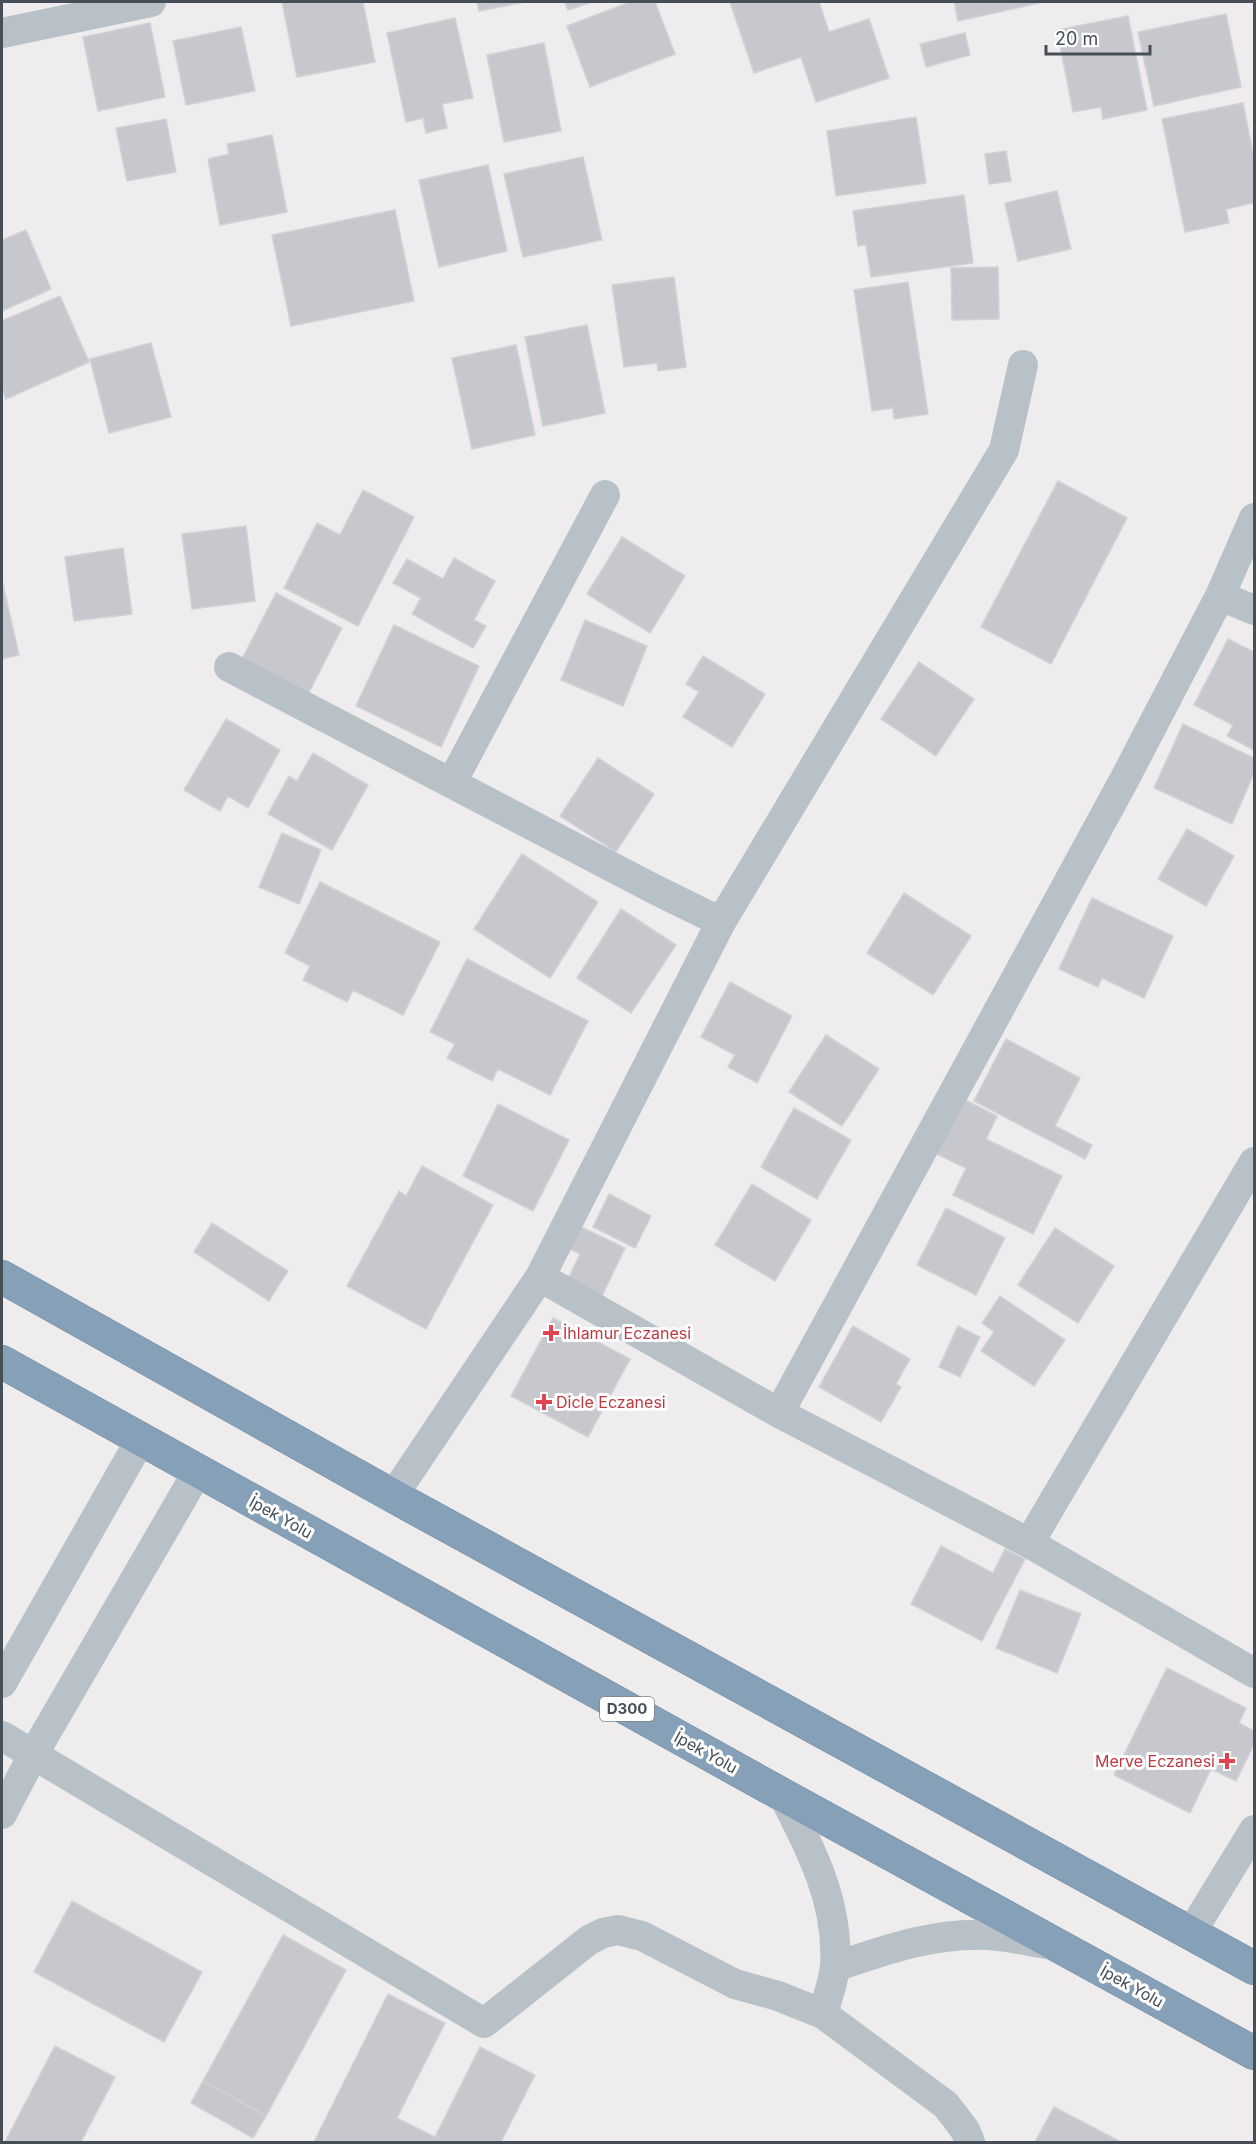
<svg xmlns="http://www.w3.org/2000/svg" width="1256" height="2144" font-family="Inter,sans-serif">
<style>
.building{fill:#c7c8ce;stroke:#d0d2d7;stroke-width:1.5}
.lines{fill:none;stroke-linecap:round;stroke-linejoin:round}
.highway-casing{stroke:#728ba3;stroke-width:34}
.street{stroke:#b8c1c7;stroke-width:30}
.highway{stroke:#86a0b7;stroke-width:33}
.health-dot{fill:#e0444e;stroke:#fff;stroke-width:2}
.labels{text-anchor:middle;stroke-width:6;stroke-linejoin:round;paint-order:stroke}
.shield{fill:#fff;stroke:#7e8489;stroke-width:1.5}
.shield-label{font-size:15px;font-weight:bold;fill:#464f57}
.health-label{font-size:16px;fill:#be3a42;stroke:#fff;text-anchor:start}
.street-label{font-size:16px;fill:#464f57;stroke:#fff}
</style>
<rect width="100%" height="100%" fill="#eeecec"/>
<!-- building -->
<path class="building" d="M282,2h81l12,60 -78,15z
M477,2h48l-46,9z
M565,2h27l-24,8z
M630,2h25l20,52 -85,33 -23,-61z
M730,2h89l10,30 40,-13 20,59 -73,24 -15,-45 -47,16z
M954,2h90l-86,19z
M1226,14l15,73 -87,19 -16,-74z
M1128,16l19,94 -44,9 -2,-12 -28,5 -16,-82z
M455,18l18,80 -31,6 5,24 -21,5 -3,-15 -17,4 -19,-89z
M150,23l15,74 -67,14 -15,-74z
M241,27l14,64 -69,14 -13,-64z
M965,33l5,22 -44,12 -6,-23z
M544,43l17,88 -57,11 -17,-87z
M1243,103l11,55v45l-28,6 3,14 -44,9 -23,-113z
M916,117l10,66 -90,13 -9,-65z
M166,119l10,53 -49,9 -11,-53z
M272,135l15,77 -67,13 -12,-66 21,-5 -2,-10z
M1006,151l5,30 -22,3 -4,-30z
M583,157l19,83 -79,17 -19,-83z
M488,165l19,86 -68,16 -20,-87z
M1057,191l14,58 -53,12 -13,-58z
M964,195l9,68 -102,14 -5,-32 -8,1 -5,-35z
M395,210l19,91 -123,25 -19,-91z
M26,230l25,59 -49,22v-71z
M998,267l1,52 -47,1 -1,-52z
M674,277l12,90 -28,4 -1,-8 -33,4 -12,-82z
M908,282l20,132 -34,5 -1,-11 -21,3 -18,-121z
M60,296l29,66 -83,37 -4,-10v-68z
M587,325l18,88 -62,13 -18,-89z
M151,343l20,74 -62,16 -19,-74z
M516,345l19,90 -63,14 -20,-91z
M1058,481l69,37 -76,146 -70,-37z
M363,490l51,27 -56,109 -74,-38 33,-65 23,12z
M246,526l9,75 -63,8 -10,-75z
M622,537l63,39 -35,57 -63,-39z
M123,548l9,66 -58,7 -9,-64z
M454,558l41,23 -21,39 12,6 -13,22 -61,-34 9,-16 -28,-15 14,-24 36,20z
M2,580l17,75 -17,4z
M276,593l66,35 -34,66 -66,-35z
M585,620l62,26 -24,60 -62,-26z
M394,625l85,41 -38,81 -85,-41z
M1228,639l26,13v98l-27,-14 6,-11 -39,-20z
M703,656l62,38 -33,53 -49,-30 16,-25 -13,-8z
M919,662l55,37 -38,57 -55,-37z
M226,719l54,31 -32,58 -20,-12 -8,15 -36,-21z
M1183,724l71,34v15l-22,51 -78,-36z
M313,753l55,32 -36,65 -64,-36 21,-38 8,5z
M598,758l56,36 -38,58 -56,-36z
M1187,829l47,27 -28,50 -48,-27z
M282,833l39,17 -22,54 -40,-17z
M522,854l76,48 -48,76 -76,-49z
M320,882l120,60 -37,73 -50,-25 -6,12 -44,-22 7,-14 -25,-13z
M904,893l67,43 -38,59 -66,-42z
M1092,898l81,38 -29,62 -42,-20 -4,9 -39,-18z
M621,909l55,36 -45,68 -54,-35z
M467,959l121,62 -38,74 -52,-26 -6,12 -45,-23 8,-14 -25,-12z
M730,982l62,34 -35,67 -29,-16 7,-12 -34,-18z
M826,1035l53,34 -37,57 -53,-34z
M1006,1039l74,39 -25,48 37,19 -7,14 -111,-58z
M955,1095l42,21 -11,23 76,37 -29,58 -80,-39 13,-27 -38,-18z
M498,1104l71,36 -36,71 -70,-35z
M794,1108l57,32 -34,59 -56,-32z
M422,1166l71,39 -67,124 -79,-43 52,-95 7,5z
M752,1184l59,36 -36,61 -60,-36z
M609,1194l42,22 -16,32 -42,-21z
M946,1208l59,30 -29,57 -59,-30z
M212,1223l76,48 -19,30 -75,-49z
M577,1225l48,23 -24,50 -34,-17 13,-27 -14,-7z
M1055,1228l59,38 -36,57 -60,-38z
M1000,1296l65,44 -31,46 -53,-35 13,-19 -12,-9z
M553,1318l77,41 -42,78 -77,-41z
M853,1326l57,33 -14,25 5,3 -20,35 -62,-35z
M958,1326l22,11 -20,40 -21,-10z
M941,1546l52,27 12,-24 20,10 -43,82 -71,-37z
M1020,1590l61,24 -24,59 -61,-25z
M1167,1668l79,40 -7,15 15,8v13l-18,37 -25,-12 -21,44 -76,-38z
M72,1901l130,71 -38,70 -130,-70z
M283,1935l63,35 -80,146 -63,-35z
M388,1994l57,29 -48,95 38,19 45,-90 55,28 -34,67h-187z
M55,2046l60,31 -34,65h-76z
M203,2081l63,35 -13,22 -62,-35z
M1054,2107l67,35h-86z"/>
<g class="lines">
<defs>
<path id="highway" d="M2,1277l391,219 861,472
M2,1362l781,433 471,258"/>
</defs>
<!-- highway casing -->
<use href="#highway" class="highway-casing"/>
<!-- street -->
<path class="street" d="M2,33l149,-31
M1220,596l34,14
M229,667l427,223 65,32
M452,782l153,-287
M540,1277l239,136 250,130 225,130
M779,1413l344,-631 97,-186 34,-78
M393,1496l147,-219 181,-355 283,-472 19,-85
M1029,1543l225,-381
M2,1683l139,-244
M2,1736l482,287 105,-83 14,-7 15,-3 24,6 93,48 43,12 45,18
M783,1795c28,54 56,108 52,170 -1,16 -8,33 -12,49l123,91 19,25 5,12
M2,1814l31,-59 165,-284
M1191,1933l63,-103
M835,1967c50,-17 100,-35 153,-32 21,1 43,7 64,10"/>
<!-- highway -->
<use href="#highway" class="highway"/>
</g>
<!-- markers -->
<g class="health-dot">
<path d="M548 1324h6v6h6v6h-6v6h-6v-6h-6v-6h6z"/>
<path d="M541 1393h6v6h6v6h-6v6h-6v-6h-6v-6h6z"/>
<path d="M1224 1752h6v6h6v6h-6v6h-6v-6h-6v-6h6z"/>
</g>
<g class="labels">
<!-- shield labels -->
<rect class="shield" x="600" y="1697" width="54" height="24" rx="4.5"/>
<g class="shield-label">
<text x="627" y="1714">D300</text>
</g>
<!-- health labels -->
<g class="health-label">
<text x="563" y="1339">İhlamur Eczanesi</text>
<text x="556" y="1408">Dicle Eczanesi</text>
<text x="1215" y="1767" text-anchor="end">Merve Eczanesi</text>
</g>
<!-- street labels -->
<g class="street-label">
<text transform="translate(281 1517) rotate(29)" y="6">İpek Yolu</text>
<text transform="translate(706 1752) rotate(29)" y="6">İpek Yolu</text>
<text transform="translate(1132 1986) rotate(29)" y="6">İpek Yolu</text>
</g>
</g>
<!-- border -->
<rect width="1256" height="2144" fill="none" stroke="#464f57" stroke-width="6"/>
<!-- scale -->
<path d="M1046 45v9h104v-9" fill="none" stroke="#464f57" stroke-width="3"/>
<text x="1055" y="45" font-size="18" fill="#464f57" stroke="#ffffff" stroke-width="4.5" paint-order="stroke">20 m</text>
</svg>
